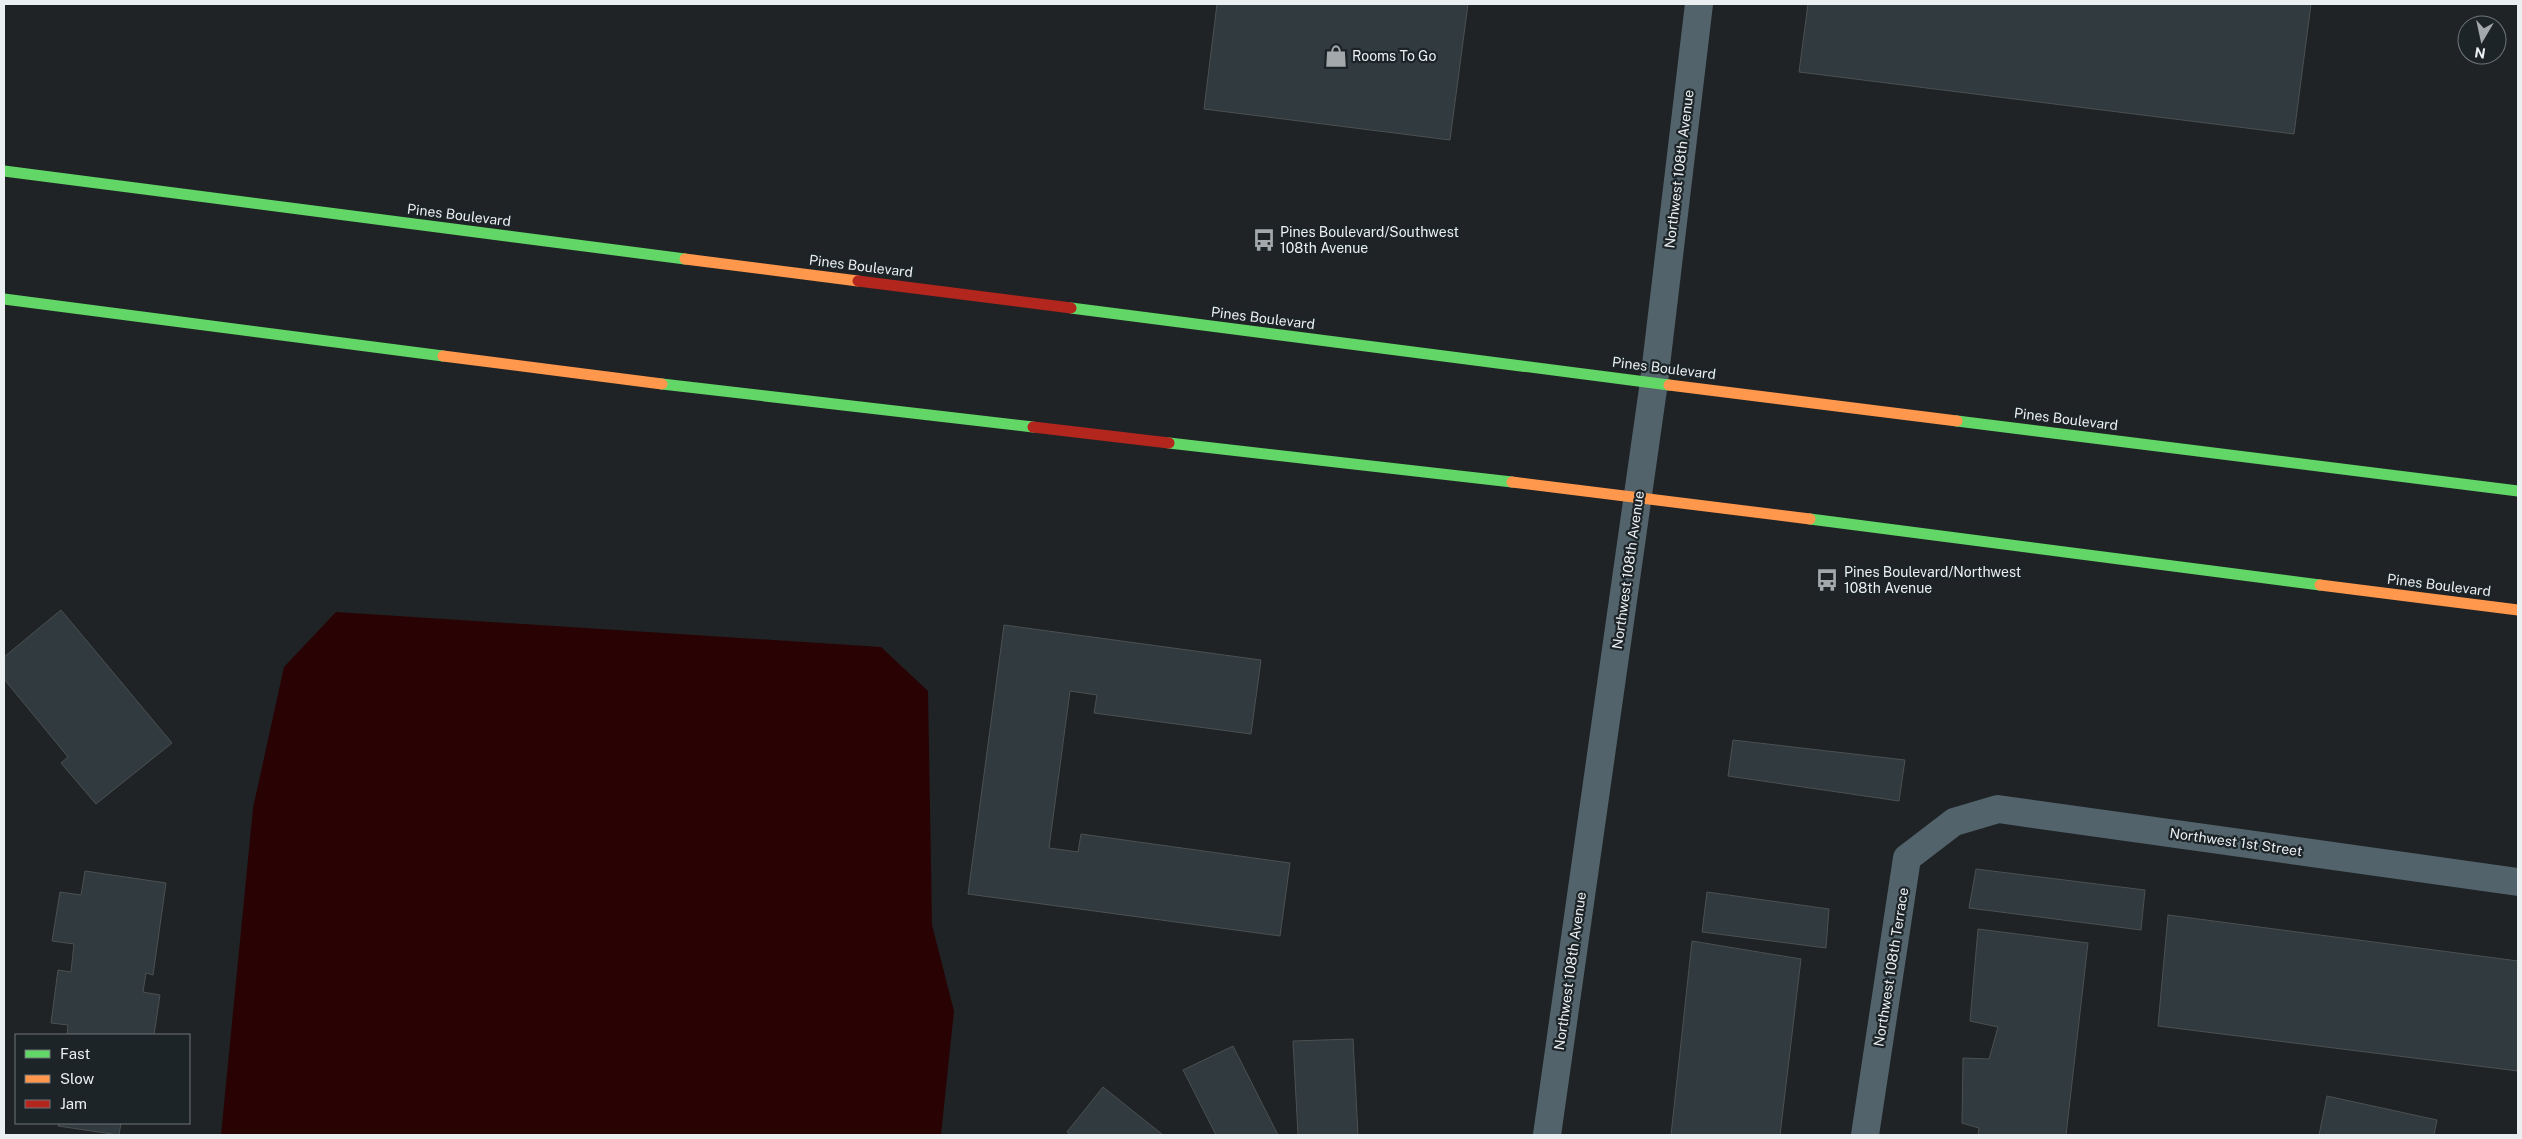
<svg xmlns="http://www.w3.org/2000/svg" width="2522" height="1139" font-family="'Public Sans',sans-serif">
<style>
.water{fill:#290303}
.building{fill:#303a3f;stroke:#4c5051}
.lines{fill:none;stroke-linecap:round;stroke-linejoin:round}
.street{stroke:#52636b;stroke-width:28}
.fast{stroke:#63d668;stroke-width:11}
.slow{stroke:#ff974d;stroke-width:11}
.jam{stroke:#b3261e;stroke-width:11}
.labels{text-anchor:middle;stroke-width:4.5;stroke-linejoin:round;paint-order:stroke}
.poi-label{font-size:14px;fill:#eaeff2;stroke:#1c2428;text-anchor:start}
.street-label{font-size:14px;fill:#eaeff2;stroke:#1c2428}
</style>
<rect width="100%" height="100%" fill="#1f2325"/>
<!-- water -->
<path class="water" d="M336,612l545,35 47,44 4,234 22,86 -13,124h-720l32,-327 31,-141z"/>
<!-- building -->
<path class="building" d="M1217,4h251l-18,136 -246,-31z
M1808,4h503l-17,130 -495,-62z
M61,610l111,133 -76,61 -35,-41 7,-6 -64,-78v-22z
M1004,625l257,35 -10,74 -157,-21 3,-18 -27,-4 -21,157 29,4 3,-18 209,29 -10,73 -312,-42z
M1733,740l172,20 -6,41 -171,-25z
M1976,869l169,21 -4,40 -172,-22z
M85,871l81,12 -13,92 -7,-2 -3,19 17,3 -6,40h-87l1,-10 -17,-2 7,-53 13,2 3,-28 -22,-3 8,-49 21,3z
M1707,892l122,17 -3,39 -124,-16z
M2168,915l350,46v110l-360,-45z
M1978,929l110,14 -22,192h-88l1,-7 -17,-5 1,-65 26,1 9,-32 -28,-6z
M1692,941l109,18 -21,176h-109z
M1353,1039l5,96h-60l-5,-94z
M1233,1046l45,89h-62l-33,-65z
M1103,1087l60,48h-92l-4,-3z
M2327,1096l110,24 -3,15h-115z
M59,1123h62l-2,12 -61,-9z"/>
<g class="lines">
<!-- street -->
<path class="street" d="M1547,1135l107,-753 45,-378
M1865,1135l42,-277 47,-36 44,-13 520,73"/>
<!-- fast -->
<path class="fast" d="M4,171l681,88
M4,299l439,57
M1071,308l598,77
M662,384l371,43
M1957,421l561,70
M1169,443l343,39
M1810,519l510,66"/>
<!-- slow -->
<path class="slow" d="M685,259l173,22
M443,356l219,28
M1669,385l288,36
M1512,482l298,37
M2320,585l198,25"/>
<!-- jam -->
<path class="jam" d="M858,281l213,27
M1033,427l136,16"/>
</g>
<!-- icons -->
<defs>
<symbol id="shop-bare" viewBox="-9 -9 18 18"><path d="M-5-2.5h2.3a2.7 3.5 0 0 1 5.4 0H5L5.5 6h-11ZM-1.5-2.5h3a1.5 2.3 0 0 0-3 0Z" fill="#a3a8aa" stroke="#1c2428" stroke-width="2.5" paint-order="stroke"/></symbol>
<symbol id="bus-bare" viewBox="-9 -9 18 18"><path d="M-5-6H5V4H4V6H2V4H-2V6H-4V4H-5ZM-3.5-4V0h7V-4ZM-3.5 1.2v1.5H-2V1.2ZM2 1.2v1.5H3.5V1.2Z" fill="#a3a8aa" stroke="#1c2428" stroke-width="2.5" paint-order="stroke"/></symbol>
</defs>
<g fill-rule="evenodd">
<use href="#shop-bare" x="1320" y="40" width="32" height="32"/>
<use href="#bus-bare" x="1248" y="224" width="32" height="32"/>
<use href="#bus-bare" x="1811" y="564" width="32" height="32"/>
</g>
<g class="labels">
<!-- poi labels -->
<g class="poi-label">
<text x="1352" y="61">Rooms To Go</text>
<text x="1280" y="237">Pines Boulevard/Southwest<tspan x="1280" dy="16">108th Avenue</tspan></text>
<text x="1844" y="577">Pines Boulevard/Northwest<tspan x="1844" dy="16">108th Avenue</tspan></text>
</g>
<!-- street labels -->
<g class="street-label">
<text transform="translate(1679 169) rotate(-83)" y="5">Northwest 108th Avenue</text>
<text transform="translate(459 215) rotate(7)" y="5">Pines Boulevard</text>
<text transform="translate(861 266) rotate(7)" y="5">Pines Boulevard</text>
<text transform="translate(1263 318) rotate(7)" y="5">Pines Boulevard</text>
<text transform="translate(1664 368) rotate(7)" y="5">Pines Boulevard</text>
<text transform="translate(2066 419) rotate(7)" y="5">Pines Boulevard</text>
<text transform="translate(1628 570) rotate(-82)" y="5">Northwest 108th Avenue</text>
<text transform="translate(2439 585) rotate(7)" y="5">Pines Boulevard</text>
<text transform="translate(2236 842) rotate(8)" y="5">Northwest 1st Street</text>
<text transform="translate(1891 967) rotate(-81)" y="5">Northwest 108th Terrace</text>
<text transform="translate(1570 971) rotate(-82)" y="5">Northwest 108th Avenue</text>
</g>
</g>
<!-- border -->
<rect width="2522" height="1139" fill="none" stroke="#eaeff2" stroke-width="10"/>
<!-- legend -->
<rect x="15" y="1034" width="175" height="90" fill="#1c2428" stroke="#6e7579"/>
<rect x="25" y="1050" width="25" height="8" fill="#63d668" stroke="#6e7579"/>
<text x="60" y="1059" font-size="15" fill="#eaeff2">Fast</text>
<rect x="25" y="1075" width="25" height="8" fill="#ff974d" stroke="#6e7579"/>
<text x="60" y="1084" font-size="15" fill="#eaeff2">Slow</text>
<rect x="25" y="1100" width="25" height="8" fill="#b3261e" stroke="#6e7579"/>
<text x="60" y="1109" font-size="15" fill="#eaeff2">Jam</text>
<!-- north arrow -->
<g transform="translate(2482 40) rotate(189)"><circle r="24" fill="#1c2428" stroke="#6e7579"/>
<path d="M0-4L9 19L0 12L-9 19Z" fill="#a3a8aa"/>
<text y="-8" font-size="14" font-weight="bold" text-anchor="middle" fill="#eaeff2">N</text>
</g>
</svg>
